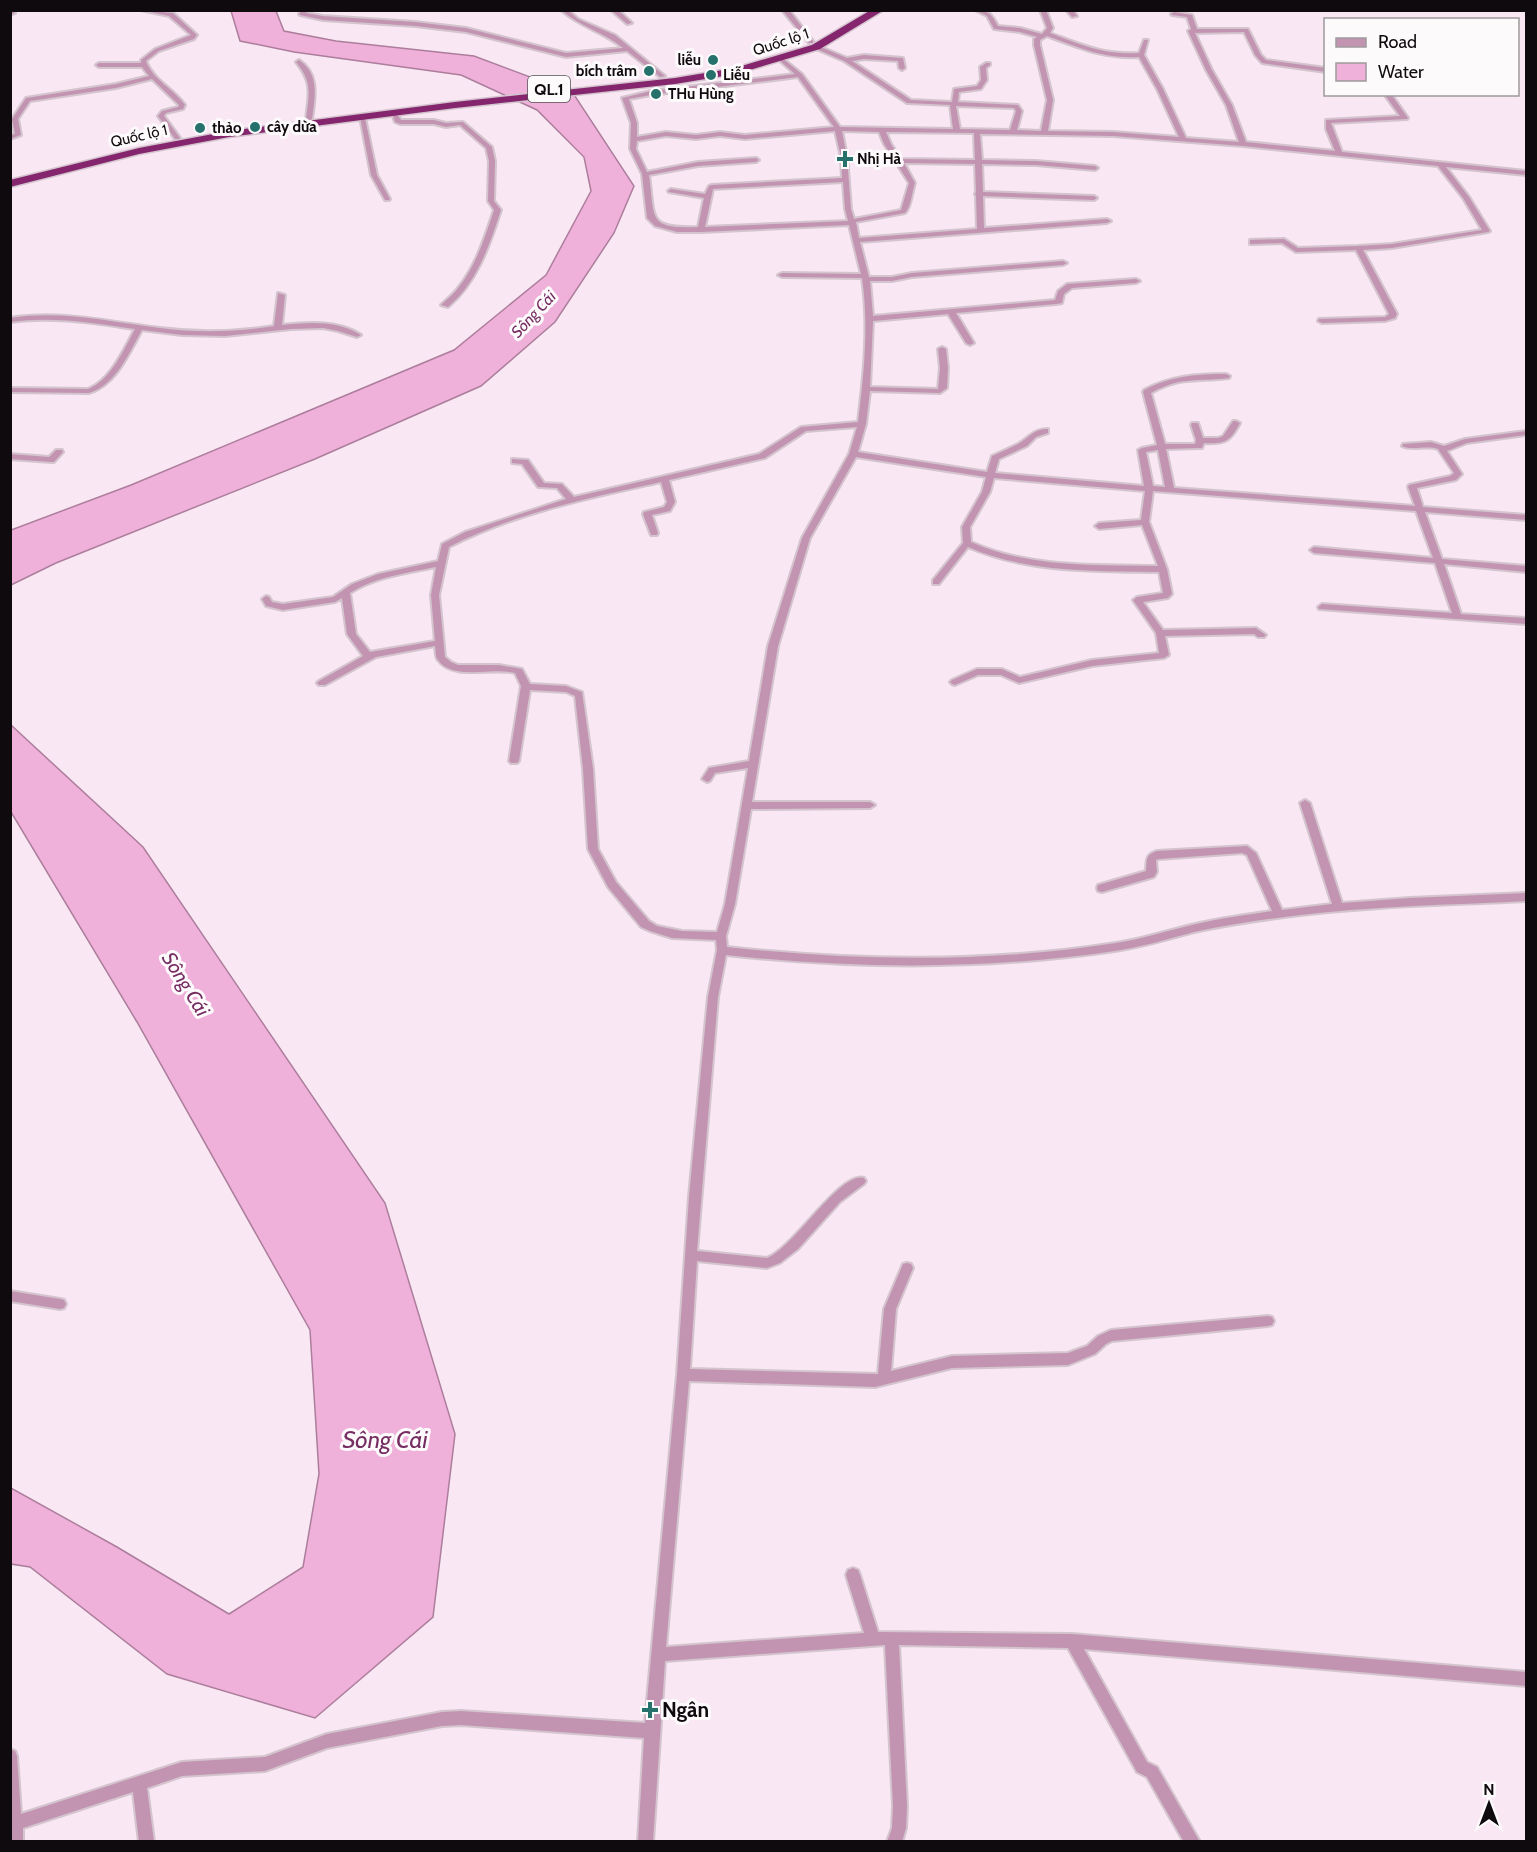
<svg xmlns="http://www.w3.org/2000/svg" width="1537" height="1852" font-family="Cabin,sans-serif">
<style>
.water{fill:#efb0da;stroke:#ac7e9c;stroke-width:1.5}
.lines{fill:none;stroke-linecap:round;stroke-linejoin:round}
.street-casing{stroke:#d4c4ce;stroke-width:4}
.highway-casing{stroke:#d4c4ce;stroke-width:3}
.street{fill:#c294b2;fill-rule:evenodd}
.highway{fill:#84256d;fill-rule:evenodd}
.poi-dot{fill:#27716c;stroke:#fdfafc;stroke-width:2}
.labels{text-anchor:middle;stroke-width:6;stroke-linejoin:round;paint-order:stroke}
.far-street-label{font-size:15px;fill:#0f0a0d;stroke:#fdfafc}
.far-poi-label{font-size:15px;font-weight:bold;fill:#0f0a0d;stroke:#fdfafc;text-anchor:start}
.shield{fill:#fdfafc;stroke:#565255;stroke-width:1.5}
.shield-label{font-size:16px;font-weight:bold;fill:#0f0a0d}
.far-water-label{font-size:16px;font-style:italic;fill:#752d62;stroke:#fdfafc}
.water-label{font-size:20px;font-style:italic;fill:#752d62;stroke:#fdfafc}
.near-poi-label{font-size:21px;font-weight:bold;fill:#0f0a0d;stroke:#fdfafc;text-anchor:start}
.near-water-label{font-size:24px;font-style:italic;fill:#752d62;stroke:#fdfafc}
</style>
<rect width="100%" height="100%" fill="#f9e8f3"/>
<!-- water -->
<path class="water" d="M231,11h45l8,20 52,10 138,15 99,37 61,93 -20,47 -59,89 -74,64 -166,73 -259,104 -45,22v-55l120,-45 323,-135 92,-75 45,-84 -7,-34 -47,-47 -76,-35 -167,-23 -54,-11z
M11,725l132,122 242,356 70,231 -22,183 -118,101 -148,-44 -137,-107 -19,-3v-76l106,59 112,67 74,-47 16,-93 -9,-144 -173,-308 -126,-210z"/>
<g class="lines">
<defs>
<path id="street" d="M141,10l32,3 24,22 -3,4 -35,12 -13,10c7,19 28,28 39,44l-2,4 -17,4 -2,3 16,22 -1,1h-4l-17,-23 4,-5 16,-4 1,-2 -27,-26 -36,9 -86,13 -12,18 3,16 -11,4v-4l5,-1 -3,-15 14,-21 90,-14 33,-8 -7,-9h-43l-3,-2 3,-2h42v-3l14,-11 36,-14 -22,-19z
M302,10h7l-3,3 17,3 92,6 51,6 100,25 57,-5c-19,-16 -43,-21 -62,-38h7l10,9 37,16 50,41 -5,1 -33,-26 -61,6 -100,-25 -51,-6 -92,-6 -23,-5 -1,-1z
M611,10h7l14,13 -5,1z
M782,10h7l24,31v2h-4z
M975,10c14,0 17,5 23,16l22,2 22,6 5,-6 -7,-18h6l7,18 -3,5c32,12 53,22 89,20l5,-13h4l-4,15 19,34 23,49 53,4 -13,-37 -20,-35 -18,-39 3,-2 -4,-12 -15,-2 -1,-1 3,-2 18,3 5,14h51l13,26 5,5 60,8v4l-64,-9 -7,-8 -11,-23 -49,1 17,37 20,35 14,37 89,9 -9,-22v-9l74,-4 -16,-22h7l17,24 -1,1 -76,4 11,29 184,19v4l-80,-8 23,30 21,34 -2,1 -96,16 -29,2 34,64 -2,4 -10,3 -63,2 -4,-2 1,-2 66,-2 4,-3 -33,-64 -60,2 -14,-9 -29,1h-3v-4l34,-1 14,9 60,-2 34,-2 90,-14 -19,-32 -25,-32 -195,-20 -130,-10 -133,-2 2,26 54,1 59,5 3,2 -3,2 -59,-5 -54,-1 1,28 111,4 3,2 -3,2 -111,-4 1,32 123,-9 4,2 -4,2 -247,19 9,35h23l20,-4 151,-12 4,2 -4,2 -151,12 -20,4h-22l3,35 182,-16 3,-9 9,-7 69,-5 4,2 -4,2 -64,5 -8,6 -2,9 -6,1 -100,9 18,30 -4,2 -4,-2 -18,-29 -75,7 -3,66 68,2 2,-21 -2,-19 4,-2 4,2 2,19 -1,20 -7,5 -70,-2 -4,33 -8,28 129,20 5,-16c9,-4 18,-8 26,-12 12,-7 15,-15 30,-15v4l-12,4 -9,9 -28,13 -4,14 149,13 -6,-36 4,-2 15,-3 -14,-53 1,-2c27,-14 52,-16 82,-16l4,2 -1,2c-31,4 -48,-2 -78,15l14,51h30l1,-4 -5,-15 1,-2h6l5,15h15l5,-2 10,-15h3l4,2c-10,19 -15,21 -36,20l-2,5h-3l-33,1 8,39 241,18 -7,-19 1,-2 41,-9 4,-3 -16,-24c-12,-4 -26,2 -36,-3l1,-2 28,-2 13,4 21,-7 61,-8v4l-59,8 -20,8 15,23 -6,6 -39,8 6,19 103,8v5l-101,-8 17,47 84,7v6l-82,-8 17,50 65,4v6l-207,-15 -1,-2 4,-3 130,9 -17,-50 -121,-10 -4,-3 4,-3 119,11 -17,-47 -263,-20 -4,31 18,47 5,25 -4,4 -25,4 20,28 93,-2 10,7 -2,2h-6l-4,-3 -89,2 4,19 -5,3 -72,8 -73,17 -18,-8h-23l-23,10 -3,-1 -2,-2 2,-2 25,-11h25l18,8 72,-17 67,-7 -3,-20 -23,-33 4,-3 26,-4 -4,-21c-63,-1 -132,1 -191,-25l-29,37h-6v-4l30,-37 -1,-16 20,-35 4,-15 -130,-20 -46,81 -32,108 -26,156h118l5,3 -5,3 -119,1 -16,95 -9,32 1,11c129,14 261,16 389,-4 27,-4 53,-13 80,-19 25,-6 51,-9 76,-13l-25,-56 -5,-2 -83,6 -3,1 1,12 -3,5 -52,15 -4,-1 -1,-3 1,-3 48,-14c1,-11 -1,-16 11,-20l90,-5 9,7 26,57 50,-6 -32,-101 5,-3 5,3 32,100 68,-5 116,-5v8c-78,4 -156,5 -234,15 -32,4 -66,9 -98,16 -26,7 -52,15 -79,19 -129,19 -260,18 -389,4l-8,42 -21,254 70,7c27,-10 73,-87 97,-80l2,3 -2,3 -24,18 -42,47 -18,14 -13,5 -70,-7 -7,108 188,5 6,-65 19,-45 4,-1 4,1 2,4 -17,41 -5,62 61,-15 116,-3 19,-7 11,-10 13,-6 157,-14 4,1 2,4 -2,4 -4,1 -156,15 -6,3 -11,10 -27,11 -116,3 -77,19 -186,-6 -23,266 198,-14 -18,-58 2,-5 5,-2 5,2 2,5 18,57 194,2 454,38v14l-442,-37 63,113 10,5 43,75h-16l-37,-65 -10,-5 -69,-124 -169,-3 8,161 -1,22 -4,14h-15l5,-14 1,-22 -8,-161 -220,16 -12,181h-15l6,-104 -183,-13 -19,1 -115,22 -62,23 -83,5 -35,12 7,54h-15l-6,-50 -110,36v14h-13v-93l5,2 2,5 4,58 161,-52 83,-5 62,-23 115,-22 19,-1 184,12 32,-348 12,-178 19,-200 9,-47 -1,-10 -44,-2 -22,-7 -9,-4 -33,-40 -20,-38 -5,-80 -8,-73 -9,-4 -36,-2 -11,71 -2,2h-6l-2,-2 12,-75 -6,-13c-21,-6 -63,8 -77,-13 -3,-3 -2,-9 -3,-14l-59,11 -51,28h-6l-2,-2 2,-2 44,-25 -16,-22 -5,-36 -7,4 -52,8 -17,-4 -4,-7 4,-3 3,1 3,5 11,2 50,-7 19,-13 26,-10 60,-13 4,-17 23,-12 101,-33 -9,-11 -19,-1 -16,-23 -10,-1v-4l16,1 16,23 18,1 12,13 185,-43 42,-27 57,-5c6,-48 11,-97 4,-144l-80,-1 -4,-2 4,-2 79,1 -12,-49 -148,7h-24l-22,-6 -8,-8 -5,-44 -12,-25 1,-26 -9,-25 29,-7 144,-17 -16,-14v-2l2,-1 21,17 38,53 113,2 -3,-24 -43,-2 -63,-42 -30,-13 -1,-1 3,-2 31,13 17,-3 39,3 2,10 -3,2 -3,-2 -1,-7 -34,-2 -12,2 59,39 41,2 2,-13 23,-3 4,-6 -1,-13 6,-4h4v2l-4,3 1,12 -6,9 -22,3 -1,10 60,3 4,6 -5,19 24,1 6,-31 -13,-55v-6l3,-2 -17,-5 -26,-3 -7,-13zM1047,36c33,12 57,23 92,21l18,32 22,48 -66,-5 -65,-1 5,-31 -13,-55v-5zM798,77l36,50 -89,8 -25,-3 -24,3 -30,-3 -29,5v-14l-8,-24 22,-4zM956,106l58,2 2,3 -6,19 -50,-1zM835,131l6,26 1,21 -131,7 -2,1 -4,8 -34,-5 -3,2 1,1 35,6 -6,29c-51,2 -43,-8 -49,-52l49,-9 58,-4 3,-2 -3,-2 -58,4 -51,10 -11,-23 1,-8 29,-5 30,3 24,-3 25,3zM842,131l37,1 5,12 25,39 -8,27 -47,9 -3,-10 -4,-52zM886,132l88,1 1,27 -74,-1 -10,-15zM904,163l71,1 1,28 -1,2 1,2 1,33 -118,9 -3,-16 49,-9c6,-5 7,-22 10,-30zM843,182l2,27 3,12 -143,6 8,-38zM857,427l-8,27 -47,84 -34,108 -19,115 -40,7 -7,11 5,3 3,-1 5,-8 33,-5 -23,136 -8,28 -35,-1 -25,-5 -8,-5 -33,-39 -18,-33 -5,-80 -11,-77 -16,-6 -36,-2 -8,-15 -23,-4h-41l-7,-3 -6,-5 -6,-62 10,-48c66,-34 140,-49 212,-65l6,20 -3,5 -20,5 -1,2 8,21h6l1,-2 -6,-18 18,-4 5,-9 -6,-22 96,-22 41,-27zM1158,450l7,37 -12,-1 -7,-34zM994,478l151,13 -4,29 -42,3 -4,3 4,3 43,-4 16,41c-62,-1 -129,2 -187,-24l-1,-15 20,-35zM436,567l-5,28 4,46 -65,11 -14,-18 -6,-41c25,-16 57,-20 86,-26z
M1066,10h7l4,6 -5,1z
M10,11l4,1 1,1 -5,2z
M299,60c21,14 16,37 13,59l-3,2 -3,-2c3,-25 7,-36 -10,-57z
M392,113h4l5,7h33l12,3 17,-1 29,25 3,14 -1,40 7,9c-11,34 -24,73 -53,97l-7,-2c6,-6 12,-10 17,-17 18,-22 27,-51 36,-78l-6,-9 1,-40 -3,-13 -26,-23 -14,2 -12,-3h-34l-5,-2z
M360,117l5,1 12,57 13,24 -1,1h-4l-14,-25z
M278,293l7,2 -3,30c25,-3 57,-5 79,10l-4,2 -19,-6 -15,-3 -32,1 -66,7 -43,-1 -40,-5c-13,23 -26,55 -53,63l-79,-1v-4l78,1c23,-9 36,-40 47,-60 -42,-6 -82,-13 -125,-7v-4c52,-8 100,4 150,10 39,5 76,4 114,-2z
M56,450h6l1,2 -9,10h-3l-41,-3v-5l39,3z
M10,1291l50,8 4,1 2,4 -2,4 -4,1 -50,-8z"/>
<path id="highway" d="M871,10h13l-64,39 -84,25 -61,10 -220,24 -226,29 -90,17 -129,33v-7l129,-32 90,-17 226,-29 220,-24 60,-10 77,-23z"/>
</defs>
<!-- street casing -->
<use href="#street" class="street-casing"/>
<!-- highway casing -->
<use href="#highway" class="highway-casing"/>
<!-- street -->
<use href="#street" class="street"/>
<!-- highway -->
<use href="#highway" class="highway"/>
</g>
<!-- markers -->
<g class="poi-dot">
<circle cx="713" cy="60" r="6"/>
<circle cx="649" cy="71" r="6"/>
<circle cx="711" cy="75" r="6"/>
<circle cx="656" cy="94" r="6"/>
<circle cx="255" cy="127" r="6"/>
<circle cx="200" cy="128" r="6"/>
<path d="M842 150h6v6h6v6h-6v6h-6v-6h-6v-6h6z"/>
<path d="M647 1701h6v6h6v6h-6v6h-6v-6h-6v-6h6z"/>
</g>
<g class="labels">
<!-- far-street labels -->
<g class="far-street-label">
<text transform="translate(781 42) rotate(-18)" y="5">Quốc lộ 1</text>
<text transform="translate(139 136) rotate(-13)" y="5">Quốc lộ 1</text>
</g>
<!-- far-poi labels -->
<g class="far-poi-label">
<text x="701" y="65" text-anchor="end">liễu</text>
<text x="637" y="76" text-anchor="end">bích trâm</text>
<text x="723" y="80">Liễu</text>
<text x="668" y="99">THu Hùng</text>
<text x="267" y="132">cây dừa</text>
<text x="212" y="133">thảo</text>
<text x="857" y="164">Nhị Hà</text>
</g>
<!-- shield labels -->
<rect class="shield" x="528" y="76" width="42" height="26" rx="4.5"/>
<g class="shield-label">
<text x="549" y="95">QL.1</text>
</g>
<!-- far-water labels -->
<g class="far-water-label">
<text transform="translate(533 314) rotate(-47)" y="6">Sông Cái</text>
</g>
<!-- water labels -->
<g class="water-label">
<text transform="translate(186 984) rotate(58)" y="7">Sông Cái</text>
</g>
<!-- near-poi labels -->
<g class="near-poi-label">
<text x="662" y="1717">Ngân</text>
</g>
<!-- near-water labels -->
<g class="near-water-label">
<text x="385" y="1448">Sông Cái</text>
</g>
</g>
<!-- border -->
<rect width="1537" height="1852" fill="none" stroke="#0f0a0d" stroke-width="24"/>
<!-- legend -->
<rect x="1324" y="18" width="195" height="78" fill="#fdfafc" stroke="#9e9a9c" stroke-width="1.5"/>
<rect x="1336" y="38" width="30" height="9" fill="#c294b2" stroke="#9e9a9c" stroke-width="1.5"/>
<text x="1378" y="48" font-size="18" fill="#0f0a0d">Road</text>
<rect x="1336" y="63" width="30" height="18" fill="#efb0da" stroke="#9e9a9c" stroke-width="1.5"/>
<text x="1378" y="78" font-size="18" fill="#0f0a0d">Water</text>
<!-- north arrow -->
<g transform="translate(1489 1804)" stroke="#fdfafc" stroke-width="4.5" paint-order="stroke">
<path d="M0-4.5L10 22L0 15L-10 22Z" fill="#0f0a0d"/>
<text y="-9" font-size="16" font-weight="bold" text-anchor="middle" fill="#0f0a0d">N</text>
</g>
</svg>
